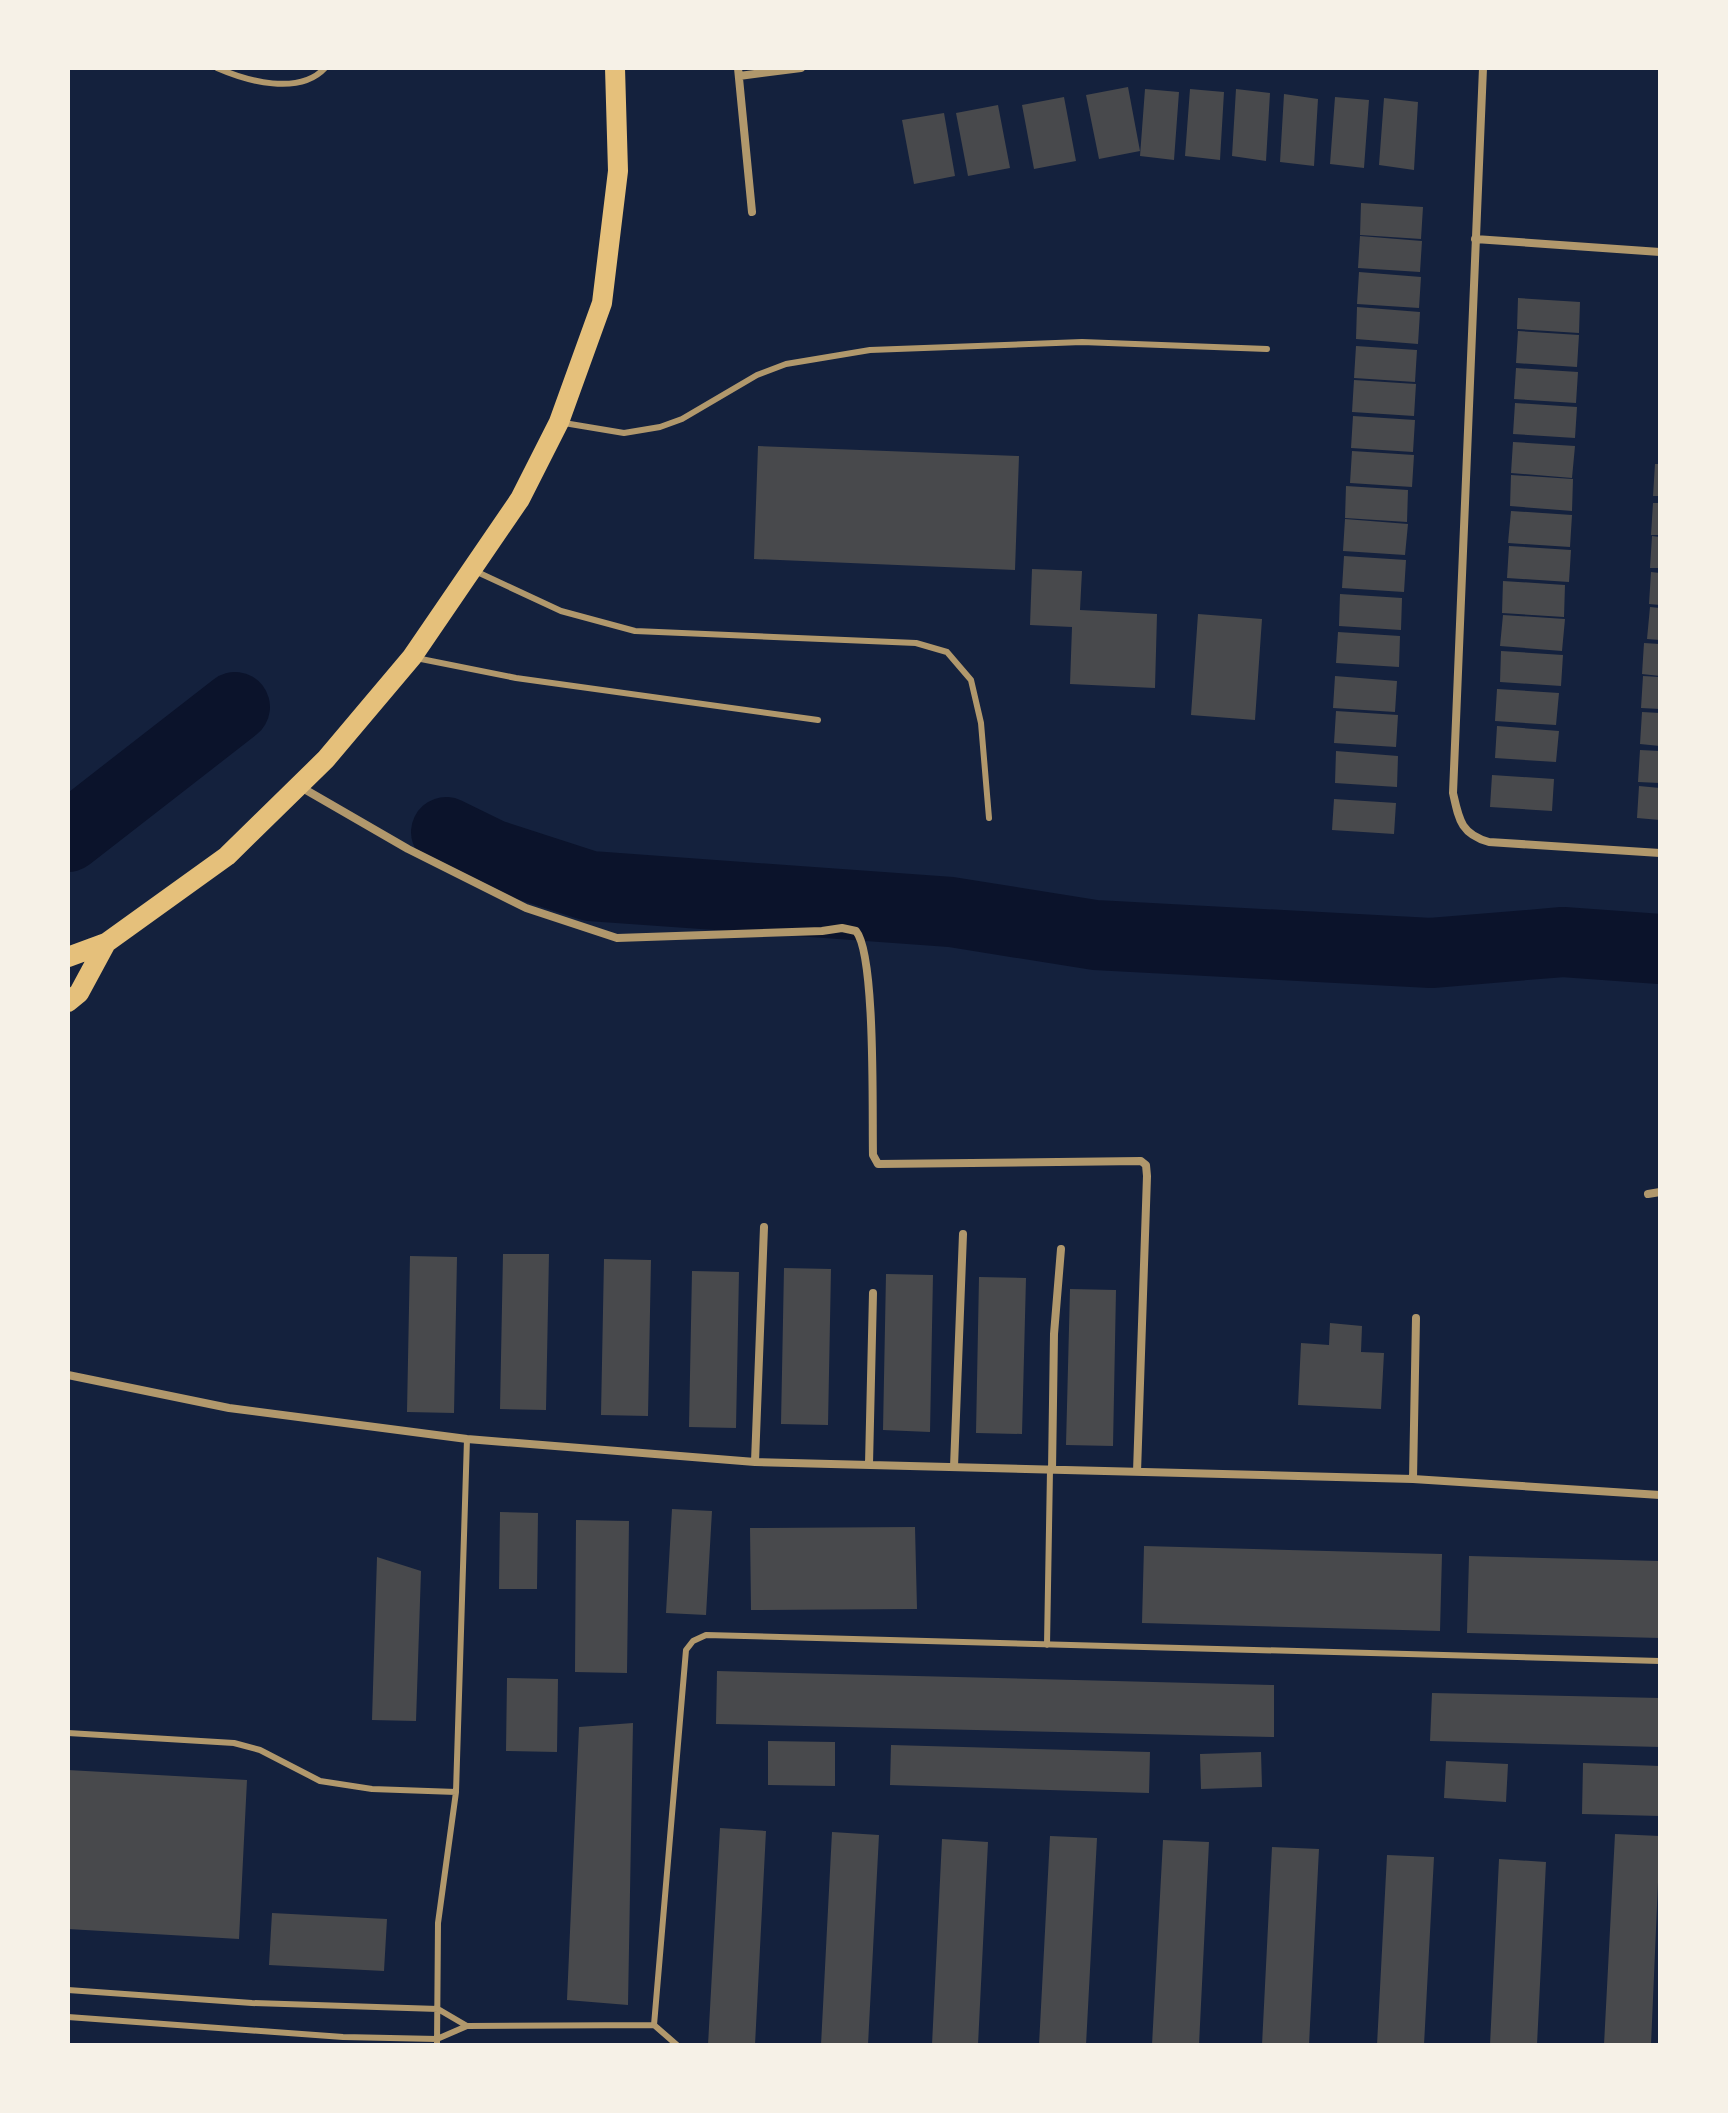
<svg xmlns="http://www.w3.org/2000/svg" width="1728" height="2113" font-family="'Space Grotesk',sans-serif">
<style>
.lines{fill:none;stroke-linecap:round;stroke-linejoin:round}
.river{stroke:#0b132b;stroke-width:70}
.building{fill:#48494c}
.service{stroke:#b1986c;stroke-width:6}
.minor{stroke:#b1986c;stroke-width:8}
.primary{stroke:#e5c07b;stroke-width:20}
</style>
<rect width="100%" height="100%" fill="#14213d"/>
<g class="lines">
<!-- river -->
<path class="river" d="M446,832l45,22 99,32 361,26 144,23 336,18 132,-11 97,7
M68,837l167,-130"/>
</g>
<!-- building -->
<path class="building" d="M1128,87l12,64 -41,8 -13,-64z
M1145,89l34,3 -5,68 -34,-4z
M1190,89l34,3 -4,68 -35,-4z
M1236,89l34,4 -4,68 -34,-5z
M1284,94l34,5 -4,67 -34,-4z
M1064,97l12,64 -42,8 -12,-64z
M1335,97l34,3 -5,68 -34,-4z
M1384,98l34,4 -4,68 -35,-5z
M998,105l12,63 -42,8 -12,-63z
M944,113l11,63 -41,8 -12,-64z
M1361,203l62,4 -2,32 -61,-4z
M1360,236l62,5 -2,31 -62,-4z
M1359,272l62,5 -2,31 -62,-4z
M1518,298l62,4 -1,31 -62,-4z
M1357,307l63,5 -2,32 -62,-5z
M1518,331l61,4 -2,32 -61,-4z
M1356,346l61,4 -2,32 -61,-4z
M1516,368l62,4 -2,31 -62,-4z
M1354,380l62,4 -2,32 -62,-4z
M1515,403l62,4 -2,31 -62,-4z
M1353,416l62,4 -2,32 -62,-4z
M1513,442l62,4 -3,32 -61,-5z
M758,446l261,10 -4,114 -261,-11z
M1352,451l62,4 -2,32 -62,-4z
M1655,464h5v32h-7z
M1511,475l62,4 -1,32 -62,-5z
M1346,486l62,4 -1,32 -62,-4z
M1653,503h7v32h-9z
M1511,511l61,4 -2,32 -62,-4z
M1345,519l63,5 -3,31 -62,-4z
M1652,536l8,1v31h-10z
M1509,546l62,4 -2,32 -62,-4z
M1344,556l62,4 -2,32 -62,-4z
M1032,569l50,2 -2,39 77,4 -2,74 -85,-4 2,-57 -42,-2z
M1651,572l9,1v32l-11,-1z
M1503,581l62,4 -1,32 -62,-4z
M1340,594l62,4 -1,32 -62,-4z
M1650,607l10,1v32l-13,-1z
M1198,614l64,5 -7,101 -64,-5z
M1503,615l62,4 -3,32 -62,-5z
M1338,632l62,4 -1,31 -63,-4z
M1644,643l16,1v32l-18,-2z
M1501,651l62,4 -2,31 -61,-4z
M1335,676l62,5 -2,31 -62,-4z
M1643,676l17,1v32l-19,-1z
M1497,689l62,4 -3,32 -61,-4z
M1336,711l62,4 -2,32 -62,-4z
M1642,712l18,1v33l-20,-2z
M1497,726l62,5 -3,31 -61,-4z
M1640,750l20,1v32l-22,-1z
M1336,751l62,5 -1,31 -62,-4z
M1492,775l62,4 -2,32 -62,-4z
M1639,786l21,2v32l-23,-2z
M1334,799l62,4 -2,31 -62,-4z
M503,1254h46l-3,156 -46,-1z
M410,1256l47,1 -3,156 -47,-1z
M604,1259l47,1 -3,156 -47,-1z
M784,1268l47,1 -3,156 -47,-1z
M692,1271l47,1 -3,156 -47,-1z
M886,1274l47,1 -3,157 -47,-2z
M979,1277l47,1 -4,156 -46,-1z
M1070,1289l46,1 -3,156 -47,-1z
M1330,1323l32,3 -1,26 23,1 -3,56 -83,-4 3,-62 28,2z
M672,1509l40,2 -6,104 -40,-2z
M500,1512l38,1 -1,76h-38z
M576,1520l53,1 -2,152 -52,-1z
M915,1527l2,82 -166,1 -1,-82z
M1144,1546l298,8 -2,77 -298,-8z
M1469,1556l191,5v77l-193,-5z
M377,1557l44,14 -5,150 -44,-1z
M717,1671l557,14v52l-558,-13z
M507,1678l51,1 -1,73 -51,-1z
M1432,1693l228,5v49l-230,-6z
M633,1723l-5,282 -61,-5 12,-273z
M768,1741l67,1v44l-67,-1z
M891,1745l259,7 -1,41 -259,-8z
M1261,1752l1,35 -61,2 -1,-35z
M1446,1761l62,3 -2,38 -62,-4z
M1583,1763l77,3v50l-78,-2z
M68,1770l179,10 -8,159 -171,-10z
M720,1828l46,3 -11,214h-47z
M832,1832l47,3 -11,210h-47z
M1615,1834l45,2 -9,209h-47z
M1050,1836l47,2 -11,207h-47z
M942,1839l46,3 -10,203h-46z
M1163,1840l46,2 -10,203h-47z
M1272,1847l47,2 -10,196h-47z
M1387,1855l47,2 -10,188h-47z
M1499,1859l47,3 -9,183h-47z
M272,1913l115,6 -3,52 -115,-6z"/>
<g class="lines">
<!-- service -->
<path class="service" d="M217,68c30,13 82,28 108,0
M564,423l60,10 36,-6 22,-8 75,-44 29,-11 84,-14 212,-8 185,7
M475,571l86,40 74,20 281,12 31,9 24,28 10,43 8,95
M416,658l100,20 302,42
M1047,1645l3,-175
M68,1733l166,10 26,7 60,31 52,8 84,3
M68,1990l184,13 186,6 29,17 187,-1 23,20
M68,2017l275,20 94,2 30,-13
M654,2025l32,-375 7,-9 13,-6 954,26
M437,2045l1,-122 18,-131 11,-353"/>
<!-- minor -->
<path class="minor" d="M738,68l14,144
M1483,68l-30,725c6,27 8,41 36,49l171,11
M739,76l62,-8
M1475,239l185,13
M299,786l109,63 118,59 91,30 205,-7 20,-3 14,3c20,24 16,185 17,224l5,9 263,-3 5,4 1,11 -10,296
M1648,1194l12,-2
M68,1375l161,33 238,31 288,23 658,17 247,16
M755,1462l9,-235
M869,1464l4,-171
M954,1467l9,-233
M1052,1470l2,-136 7,-85
M1413,1479l3,-161"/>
<!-- primary -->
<path class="primary" d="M68,957l38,-14 121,-87 99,-97 86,-102 108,-158 39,-77 43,-119 16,-132 -3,-103
M68,1002l11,-9 27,-50"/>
</g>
<!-- border -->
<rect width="1728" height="2113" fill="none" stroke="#f6f1e7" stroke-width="140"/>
</svg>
